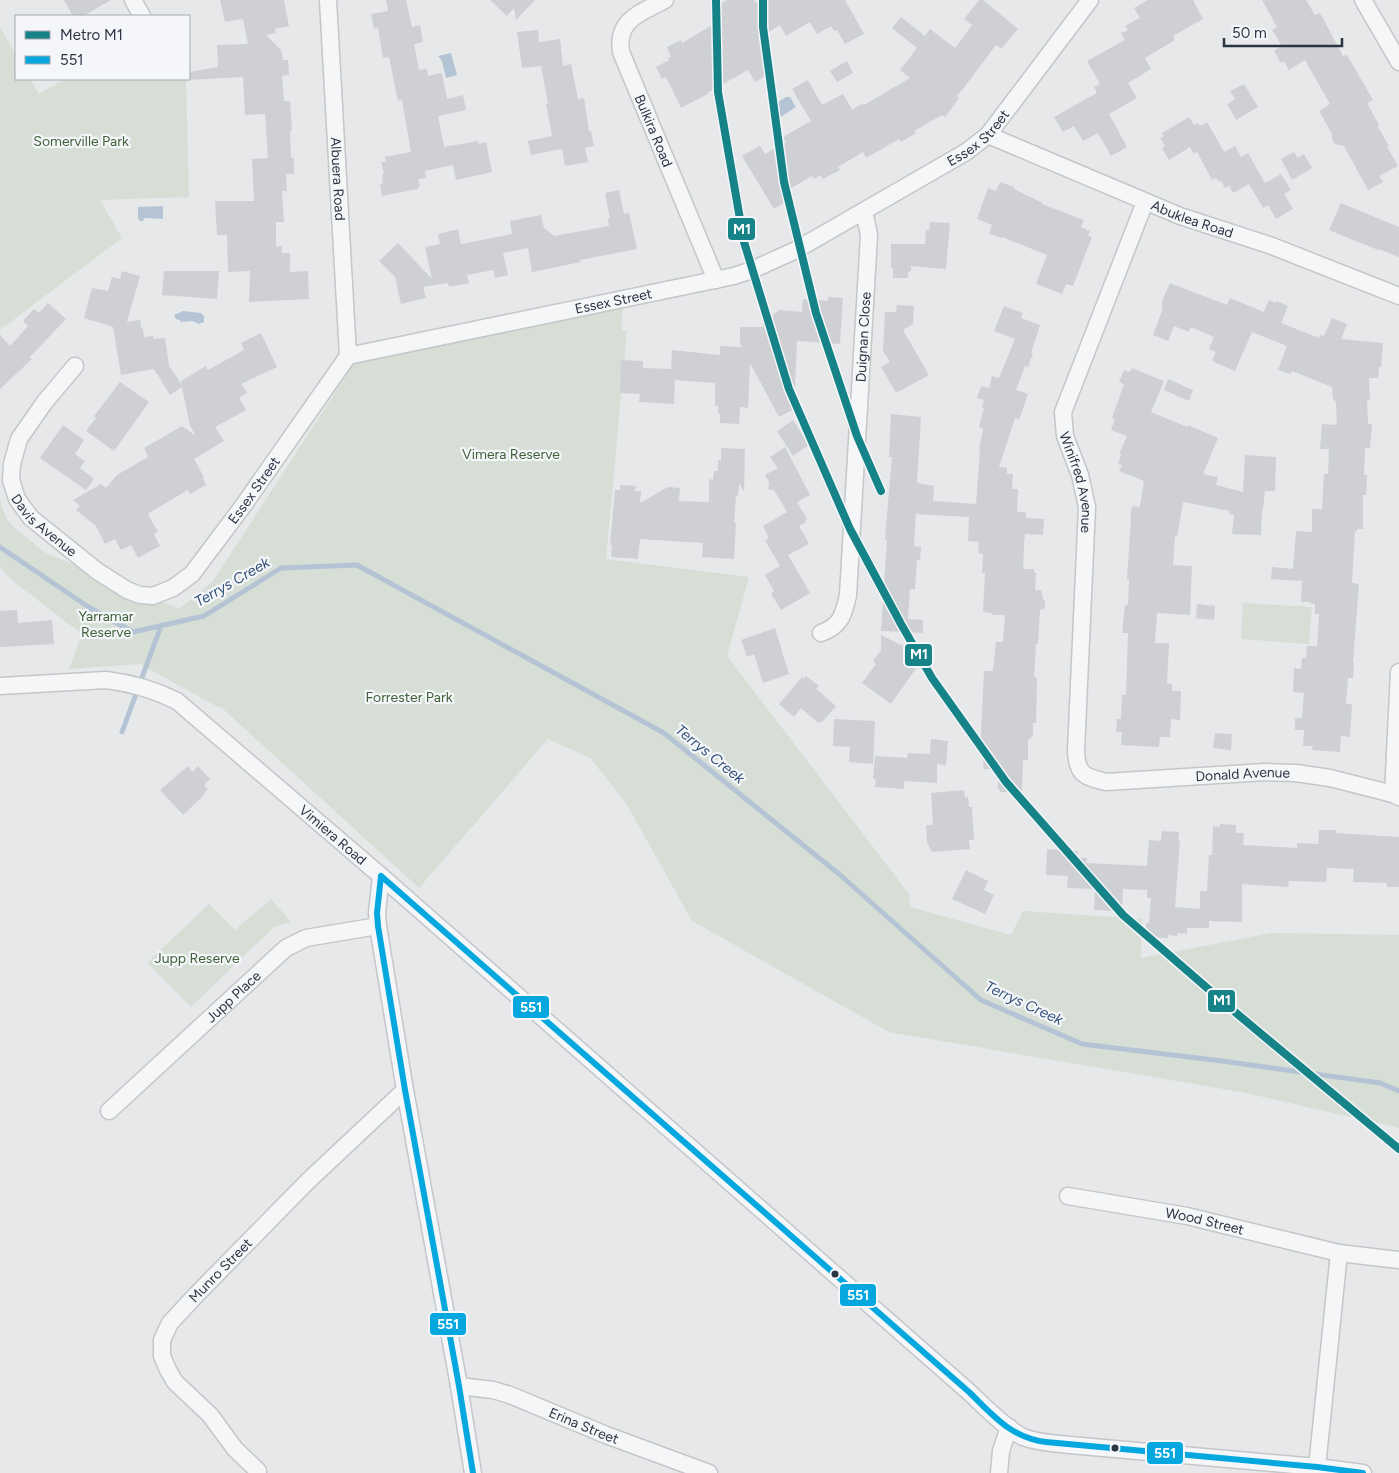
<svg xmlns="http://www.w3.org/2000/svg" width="1399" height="1473" font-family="Figtree,sans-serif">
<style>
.green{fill:#d6ded6}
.water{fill:#b4c4d5}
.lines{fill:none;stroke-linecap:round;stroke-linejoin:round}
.stream{stroke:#b4c4d5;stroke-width:5}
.building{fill:#ced0d3}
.minor-casing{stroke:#c4c6c8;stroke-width:19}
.minor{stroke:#f5f6f7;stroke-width:16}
.bus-1-casing{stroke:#f4f6f9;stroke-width:10}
.bus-1{stroke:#04a8de;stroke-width:6}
.metro-1-casing{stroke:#f4f6f9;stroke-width:11}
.metro-1{stroke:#168388;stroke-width:8}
.bus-dot{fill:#2b3445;stroke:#f4f6f9;stroke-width:2}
.labels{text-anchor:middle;stroke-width:4.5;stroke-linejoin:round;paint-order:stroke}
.street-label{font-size:14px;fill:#2b3445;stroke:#f4f6f9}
.park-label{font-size:14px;fill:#3f6138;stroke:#f4f6f9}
.water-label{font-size:15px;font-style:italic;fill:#34527a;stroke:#f4f6f9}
.line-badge{stroke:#f4f6f9;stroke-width:2}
.badge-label{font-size:14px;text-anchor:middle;font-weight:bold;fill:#fff}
</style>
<rect width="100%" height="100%" fill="#e6e8ea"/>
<!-- green -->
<path class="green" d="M0,27l16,28v24h14l9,15 26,-15h121l3,118 -89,3 22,38 -122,92z
M623,307l-2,24h6l-21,228 143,18 -22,79 182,238 1,13 101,28 12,-24 119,8 -1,39 131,-25 127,2v193l-158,-36 -352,-60 -197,-111 -66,-118 -36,-45 -42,-19 -129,149 -198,-181h-3l-78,-43 -71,5 13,-35 -68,-52 -14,-14v-67l7,19 8,8 31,25 133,56 34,-28 144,-222z
M1243,603l69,4 -3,37 -68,-5z
M271,899l20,23 -17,5 -83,80 -44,-44 62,-59 26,26z"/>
<!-- water -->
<path class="water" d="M451,53l6,22 -11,3 -4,-17 -4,-5z
M786,97h4l6,10 -20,13 -7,-12z
M163,206v13l-19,-1 -1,3h-3l-1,-2h-1v-12z
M183,311l18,2 3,3v6l-5,2 -7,-3 -11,1 -1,-2 -4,-1 -2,-4z"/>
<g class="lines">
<!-- stream -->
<path class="stream" d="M0,547l90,61 43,24 71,-16 77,-48 76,-3 307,168 175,141 142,126 101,44 140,17 158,22 19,8
M122,732l39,-106"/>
</g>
<!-- building -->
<path class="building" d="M64,0h47l-28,16h-10z
M220,0h64l5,26 -14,3 1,4 -10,2 15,15 2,10h5l1,15 -7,1 2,25h6l2,30h-2l1,27h3v16h-8l1,17h-5l2,31h-8v25l6,-1v7h8v19l18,-1 1,28 -60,3 1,-31 -22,1 -1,-37h-10l-2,-34h39l-2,-42 16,-1 -3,-44 -20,1 -2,-38 -55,3 1,-8 29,-5 -1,-22 31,-1 -5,-25 -18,3z
M386,0h20l6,27 8,-2 3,17 -9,2 5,26 8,-1 1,7 14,-3 5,26 16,-4 3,15 -28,6 6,31 34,-6v3l8,-2 6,30 -36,8 -3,-15 -28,6 1,7 -8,1 2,8h-2v2l-36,7 -2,-12 3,-1 -1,-8 2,-1 -3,-12h5l-1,-5 26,-5 -9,-52 -4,1 -9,-44 -6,1 -5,-30 -4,1 -3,-15 17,-3z
M490,0h45l-19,20 -2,-12 -7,8z
M727,0h27l2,3 4,-3h85l19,34 -19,10 -8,-14 -3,1 -3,-5 -14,8 -7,-12 -24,14 -6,-11 -22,14 7,12 -4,2 11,19 -17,10 -7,-12 -41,23 1,1 -27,14 -15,-31 -4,2 -6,-12 13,-7 -1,-2 3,-1 -4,-10 14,-7 1,3 35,-21 -7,-12z
M979,0h4l35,29 -17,20 -5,-4 -33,44 -7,7 3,2 -14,19 -3,-2 -28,16 2,2 -15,9 -2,-3 -33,19 -3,-6 -25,15 2,3 -17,9 -2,-4 -7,4 -2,-3 -31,18 4,8 -11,7 -32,-53 18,-10 5,8 21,-12 -3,-5 28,-16 -19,-32 16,-9 14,25 21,-11 9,16 11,-7 1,2 46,-27 -10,-8 17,-22 -25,-20 9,-11 24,19 5,-7 25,19 17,-23 -8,-6z
M1148,0h45l10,19 -30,17 2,4 -30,18 6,11 -23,14 9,15 -28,16 18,33 -16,9 -13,-23 -15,8 -9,-15 -11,6 -9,-15 43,-24 -3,-6 6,-3 -13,-23 38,-21 -4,-7 7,-3 -3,-4 15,-8 -6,-10z
M1262,0h44l9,15 5,-2 23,43 4,-1 26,45 -6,3 12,22 -1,2 11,19 -2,1 11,19 -19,10 4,6 -15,8 -24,-44 -9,-2 -3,-5v-5l-13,-23 11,-7 -25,-44 -16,10 -5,-9 -3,2 -7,-12 8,-5 -10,-16 5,-3z
M538,30l1,12 21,-3 3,27 8,-2 7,35 6,-1 5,33h2l3,15 -9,2 3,14 -23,4 -3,-17 -31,6 -3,-14 24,-5 -6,-32h2l-7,-38 -19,2 -5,-36z
M847,61l6,12 -16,9 -7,-11z
M1244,84l14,23 -22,13 -9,-16 8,-5 -5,-8z
M1189,117l5,8 4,-2 2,3 7,-4 17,30 11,-6 6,11 7,-4 17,30 16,-9 10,16 -7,4 9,15 -17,10 -8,-14 -5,3 -14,-24 -16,9 -4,-7 -4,2 -4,-7 -2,1 -3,-4 -4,2 -15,-28 -3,2 -4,-7 -21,13 -7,-12 3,-2 -5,-8 4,-2 -2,-3z
M1294,152l4,6 6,-4 8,14 -20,12 -11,-21z
M1000,182l14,5v2l29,14 -1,1 42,16 -3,7 9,4 -2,5 4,1 -19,49 -7,-2 -4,10 -26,-10 11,-29 -45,-18v1l-13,-4 3,-9 -15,-6 11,-31 8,3z
M619,190l5,24 5,-1 8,36 -57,11 1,2 -49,10 -4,-24 -25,5 5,22 -13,3 -1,-8 -27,5 2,8 -20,4 -1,-4 -25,4 3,11 -25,6 -6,-27 -16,-16 19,-18 34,36 -7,-32 15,-3 -2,-10 20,-5 3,15 51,-10 -2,-13 31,-6 3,13 10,8 55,-10 -1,-7h2l-5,-26z
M1341,203l58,24v30l-20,-8 -1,1 -49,-20z
M930,222l20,1 -4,46 -35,-3v5l-3,1v6h-15v-10h-2v-24h34l1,-14h3z
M122,271l18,5 -13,46 13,-2 1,8h2l1,9 9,-1 1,3 11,-1 4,28 13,19 -1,-4 25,-15 2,4 36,-20 -3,-7 20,-10 16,34 -36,17 6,9 -8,5 7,12 -31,17 9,14 -30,18 10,18 -1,1 3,7 -16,9 -2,-4 -39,23 -1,1 10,18 -4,2 6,12 -22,12 -7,-13 -10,5 -6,-11 -10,5 -9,-18 -20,-16 4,-4 -7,-6 28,-16 5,4 11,-13 31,-18 -4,-9 38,-22 14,10 -6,-10 -8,-39 -12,8 -16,-26 -33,6 -8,-48 -29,-9 8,-30 16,3 4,-14 8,2z
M164,271h55l-2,28 -55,-4z
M1170,283l57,22 3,-7 34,14 5,-12 7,3 1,-2 11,5 -7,17 38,15 1,-3 4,1 8,-18 15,6 -6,15 42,4 -2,24h-2l-1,11h-9l1,22h-3l1,24h4l-2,24h-5l-1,27h3l-1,20h-3v34h-6v2h-2l-3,52 7,1 -6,78h1l-1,16h-5l-2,26h6l-2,33 -9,-1 -1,16 -28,-2 1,-4h-10l1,-16h-9v-12h7l2,-25 -11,-1 1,-24 7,1 1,-11h4l1,-12h10l2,-32h-4v-10h-4v-2h-10l1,-21 -31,-2 1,-12 21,2 3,-38 16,1v-23h10l2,-35h4l1,-25h-9l2,-25 15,1 -1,-23 -3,-3 -1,-12 -40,-16 -1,3 -13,-4 9,-24 -35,-14 -17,39 -23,-10 4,-9 -7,-3 5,-12 -23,-10 -2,5 -15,-6 -6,15 -15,-6 9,-24v-10z
M828,297l15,1 -3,46 -43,-3 -3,68 -15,8 -29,-54 -2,45 -8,-1 -1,17 -19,-1v-9h-2v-8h-3v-23l-40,-3 -1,24 -35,-2 1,-8 -20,-1 1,-33 22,1v7l28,1 1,-19 48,5v-9l22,1 -2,-4v-16h23v-11h9l7,-6 23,2 1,-13 25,2z
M48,303l18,16 -36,38 2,2 -32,30v-54l10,11 18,-20 -5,-5 11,-12 5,4z
M897,305l17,1 -1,18 -10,6 26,45 -33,18 -15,-26 9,-5 -7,-11 2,-39h11z
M1004,306l19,7 -2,5 19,7 -9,28h2l-5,14 -3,-1 -9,24 12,4 -9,26 -4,-2 -16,49 8,1v6h6l-1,15h6l-1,23h9v6l18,1 -1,16 -18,-1 -1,10 -1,25h11v3l2,1 -1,17h6l2,9 2,2v7l-5,2 -2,34h-2l-2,33h3l-1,46h-3v13l-5,4v20h-5l-1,32h-22v-3h-2v-19l-15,-1 1,-16h-4l4,-82h9l3,-29h7l2,-27h-13v-2l-9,-1 2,-39h-3l1,-19 -5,-1 1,-11 -11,-1 1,-24 -53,-3 -2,32 7,1 -1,13h-3l-2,29h-5l-2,30 15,1v13l-42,-2 6,-91h-2l1,-14 6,-69h-3l2,-43 30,3 -4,66 17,3 -1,15 43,3 4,-54h-1l4,-21 -4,-2 5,-19 -2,-1 2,-7 -7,-2 4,-12 8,2 3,-12 7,2 16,-39 -21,-8z
M1132,368l32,13 -13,31 36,15 1,-2 30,13 -15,36 15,3 -2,8 27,7 2,-37 31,2 -1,34h-10l-2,19h-1l-1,25 -29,-1 2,-19 -5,-1 1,-3 -47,-9 -6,35 -2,-1 -2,29 19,1 -2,49 -33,-2 -2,30h14l-2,40 5,1v7h9l-1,29 -9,-1 -1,18h-10l-1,10 -38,-2 1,-13h-6l1,-13h4l1,-24h4l2,-62h-6l3,-28h3l1,-26h-2l4,-61h-1l2,-12 8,1 4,-26 -25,-10 3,-6 -4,-1 3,-10h-2l8,-18 -16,-6 4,-11 -3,-1 12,-34 -5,-2 5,-12 6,2z
M1168,379l25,11 -4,11 -25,-11z
M120,382l29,20 -35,49 -28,-20 10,-13 -2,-2z
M793,420l16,25 -16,11 -16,-25z
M63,425l21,15 -9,14 10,7 -5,7 14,11 -8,11 -46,-32z
M785,447l25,48 -13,7 10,17 -2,1 1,2 -7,4 10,18 -21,11 22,38 -29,17 -10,-16 3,-3 -9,-16 15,-9 -15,-26 4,-2 -6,-12 24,-14 -13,-22 -6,-1 1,-7 -4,-7 13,-7 -8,-11z
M721,448l24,1 -1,43 -5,-9 -1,13h-2l-2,27h2l-2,36 -32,-2 1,-14 -63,-4 -2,20 -27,-2 1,-12h-2l5,-55h5v-5l16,1 -1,5h6l-1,12 28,-16 12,1 -1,13 30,1v-23l4,1 1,-9h4v-11h3z
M1197,604l18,2 -1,14 -18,-2z
M17,610l1,13 34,-3 2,24 -54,3v-36z
M775,628l14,46 -26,9 -9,-29 -7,3 -6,-17z
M881,635l42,21 -4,8 -28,40 -29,-21 14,-19 -3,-3 8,-11z
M806,676l13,10 -3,3 20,17 -14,16h-5l-16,-14 -7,9 -15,-13 23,-27 2,2z
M834,719l41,2 -2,43 -24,-2 1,-15 -17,-1z
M1215,733l17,1 -1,16 -18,-2z
M931,739l17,2 -2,24 -9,-1v19l-33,-2v8l-29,-2 1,-8h-3l2,-23 32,2 1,-5 22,1z
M188,766l4,6 6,-6 12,13 -6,6 4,4 -4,4 1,1 -22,21 -23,-25z
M964,790l1,8 3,-1 1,10h3l2,33h-5l1,9 -38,3 -5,-10 -1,-17h7l-2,-32z
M1220,824l16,1v8h8l-1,12 54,3v-5l21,1 1,-14h17v3l63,4v50h-12v-4l-34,-1 1,-13 -27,-1 -1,14 -37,-1 -1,6 -46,-3v38l-33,-1v7h-22v6l-10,-1v3l-9,-1v3l-23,-1 1,-14h3l2,-25h-4v-8l-24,-1 -1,22 -28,-1 1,-21 -28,-1 1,-12 -22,-1 1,-26 31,2v7h9l-1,5 61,3 2,-26 12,1 1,-10 17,1 -1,9 2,-1 -5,67 25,2v-18h7l2,-36h3l1,-29 7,1z
M966,870l22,11 -4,9 10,5 -9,19 -33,-15z"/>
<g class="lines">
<defs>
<g id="minor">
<path d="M133,0l9,16"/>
<path id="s1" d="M328,0l20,356"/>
<path id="s2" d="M665,0c-24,13 -49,19 -44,52l95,228"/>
<path d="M1363,0l36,62"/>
<path id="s3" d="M988,135l192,81 92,30 127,50"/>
<path id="s4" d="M1145,202l-82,210 2,24 15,39 7,32 -11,244c1,23 8,26 30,31l159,-10 31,1 34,5 63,16 6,3"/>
<path id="s5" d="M75,366l-31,37 -25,36 -7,25 -1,16 6,19 14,19 66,53 30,19 13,5 13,1 20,-8 19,-14 51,-68 105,-150 386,-80 18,-6 44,-20 170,-98 22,-17 102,-135"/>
<path id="s6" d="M821,633c20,-7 23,-19 27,-38l21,-360 -5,-24"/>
<path id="s7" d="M0,686l106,-6c25,3 49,10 71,21l204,175 588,516c15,14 36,36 54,45 14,6 32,6 47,8l247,22 46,6"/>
<path d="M1393,794l6,-122"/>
<path d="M381,876l-4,37 1,13 27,164 54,296 14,87"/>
<path id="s8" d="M109,1111l177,-163 20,-10 72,-12"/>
<path id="s9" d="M1068,1196l119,20 152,37 60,7"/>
<path id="s10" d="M459,1386l34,4 17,5 96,40 103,38"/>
<path d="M1317,1467l22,-214"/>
<path id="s11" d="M258,1471l-23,-22 -25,-34 -35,-33 -7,-12 -6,-14v-16l8,-17 26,-28 112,-114 97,-91"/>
<path d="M999,1473l2,-22 8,-24"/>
</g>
</defs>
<!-- minor casing -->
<use href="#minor" class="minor-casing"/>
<!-- minor -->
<use href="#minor" class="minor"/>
<defs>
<path id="bus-1" d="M381,876l588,516c24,23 42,46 77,50l271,25 46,6
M381,876l-4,37 1,13 27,164 54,296 14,87"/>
</defs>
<!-- bus-1 casing -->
<use href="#bus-1" class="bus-1-casing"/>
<!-- bus-1 -->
<use href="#bus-1" class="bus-1"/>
<defs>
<path id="metro-1" d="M716,0l2,92 26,150 45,147 61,140 51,95 31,54 74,104 117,133 106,92 170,142
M763,0v27l21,155 32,131 41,123 24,55"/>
</defs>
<!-- metro-1 casing -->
<use href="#metro-1" class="metro-1-casing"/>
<!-- metro-1 -->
<use href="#metro-1" class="metro-1"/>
</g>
<!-- markers -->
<g class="bus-dot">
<circle cx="835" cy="1274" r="4.5"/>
<circle cx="1115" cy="1448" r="4.5"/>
</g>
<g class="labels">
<!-- street labels -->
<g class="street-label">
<text dy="5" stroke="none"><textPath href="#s2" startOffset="160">Bulkira Road</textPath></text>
<text dy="5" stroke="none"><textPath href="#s5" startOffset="1314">Essex Street</textPath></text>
<text dy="5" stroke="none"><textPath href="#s1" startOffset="179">Albuera Road</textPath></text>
<text dy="5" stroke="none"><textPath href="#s3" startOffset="221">Abuklea Road</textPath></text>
<text dy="5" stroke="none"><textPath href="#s5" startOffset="909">Essex Street</textPath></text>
<text dy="5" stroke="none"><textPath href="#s6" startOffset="308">Duignan Close</textPath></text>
<text dy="5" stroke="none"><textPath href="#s4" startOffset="298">Winifred Avenue</textPath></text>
<text dy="5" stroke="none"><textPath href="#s5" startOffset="474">Essex Street</textPath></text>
<text dy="5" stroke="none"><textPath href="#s5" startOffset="192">Davis Avenue</textPath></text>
<text dy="5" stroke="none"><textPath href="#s4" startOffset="754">Donald Avenue</textPath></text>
<text dy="5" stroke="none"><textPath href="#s7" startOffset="386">Vimiera Road</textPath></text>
<text dy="5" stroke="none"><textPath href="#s8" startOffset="169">Jupp Place</textPath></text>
<text dy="5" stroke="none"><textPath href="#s9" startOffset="139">Wood Street</textPath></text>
<text dy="5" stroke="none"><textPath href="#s11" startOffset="259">Munro Street</textPath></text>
<text dy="5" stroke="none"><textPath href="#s10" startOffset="132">Erina Street</textPath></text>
</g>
<!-- park labels -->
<g class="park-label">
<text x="81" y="146">Somerville Park</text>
<text x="511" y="459">Vimera Reserve</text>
<text x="106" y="621">Yarramar<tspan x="106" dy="16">Reserve</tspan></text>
<text x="409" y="702">Forrester Park</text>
<text x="197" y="963">Jupp Reserve</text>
</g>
<!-- water labels -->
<g class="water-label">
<text transform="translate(232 582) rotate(-30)" y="5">Terrys Creek</text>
<text transform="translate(710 754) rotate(39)" y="5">Terrys Creek</text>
<text transform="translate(1024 1003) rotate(25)" y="5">Terrys Creek</text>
</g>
</g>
<g class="line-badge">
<rect x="727" y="217" width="29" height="24" rx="5" fill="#168388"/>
<rect x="904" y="643" width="29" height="24" rx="5" fill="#168388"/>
<rect x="1207" y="989" width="29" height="24" rx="5" fill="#168388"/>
<rect x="512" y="995" width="38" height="24" rx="5" fill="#04a8de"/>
<rect x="839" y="1283" width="38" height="24" rx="5" fill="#04a8de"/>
<rect x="429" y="1312" width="38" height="24" rx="5" fill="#04a8de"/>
<rect x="1146" y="1441" width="38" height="24" rx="5" fill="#04a8de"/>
</g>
<g class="badge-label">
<text x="742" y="234">M1</text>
<text x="919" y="659">M1</text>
<text x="1222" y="1005">M1</text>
<text x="531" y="1012">551</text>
<text x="858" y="1300">551</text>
<text x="448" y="1329">551</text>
<text x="1165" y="1458">551</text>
</g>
<!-- legend -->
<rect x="15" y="15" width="175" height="65" fill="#f4f6f9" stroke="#a4a8b1"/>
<rect x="25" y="31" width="25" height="8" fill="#168388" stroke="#a4a8b1"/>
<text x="60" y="40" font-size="15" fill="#2b3445">Metro M1</text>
<rect x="25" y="56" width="25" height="8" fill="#04a8de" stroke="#a4a8b1"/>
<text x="60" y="65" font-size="15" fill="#2b3445">551</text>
<!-- scale -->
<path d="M1224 38v8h118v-8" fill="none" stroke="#2b3445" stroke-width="2.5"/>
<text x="1232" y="38" font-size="15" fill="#2b3445" stroke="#f4f6f9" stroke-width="4" paint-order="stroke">50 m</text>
</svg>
